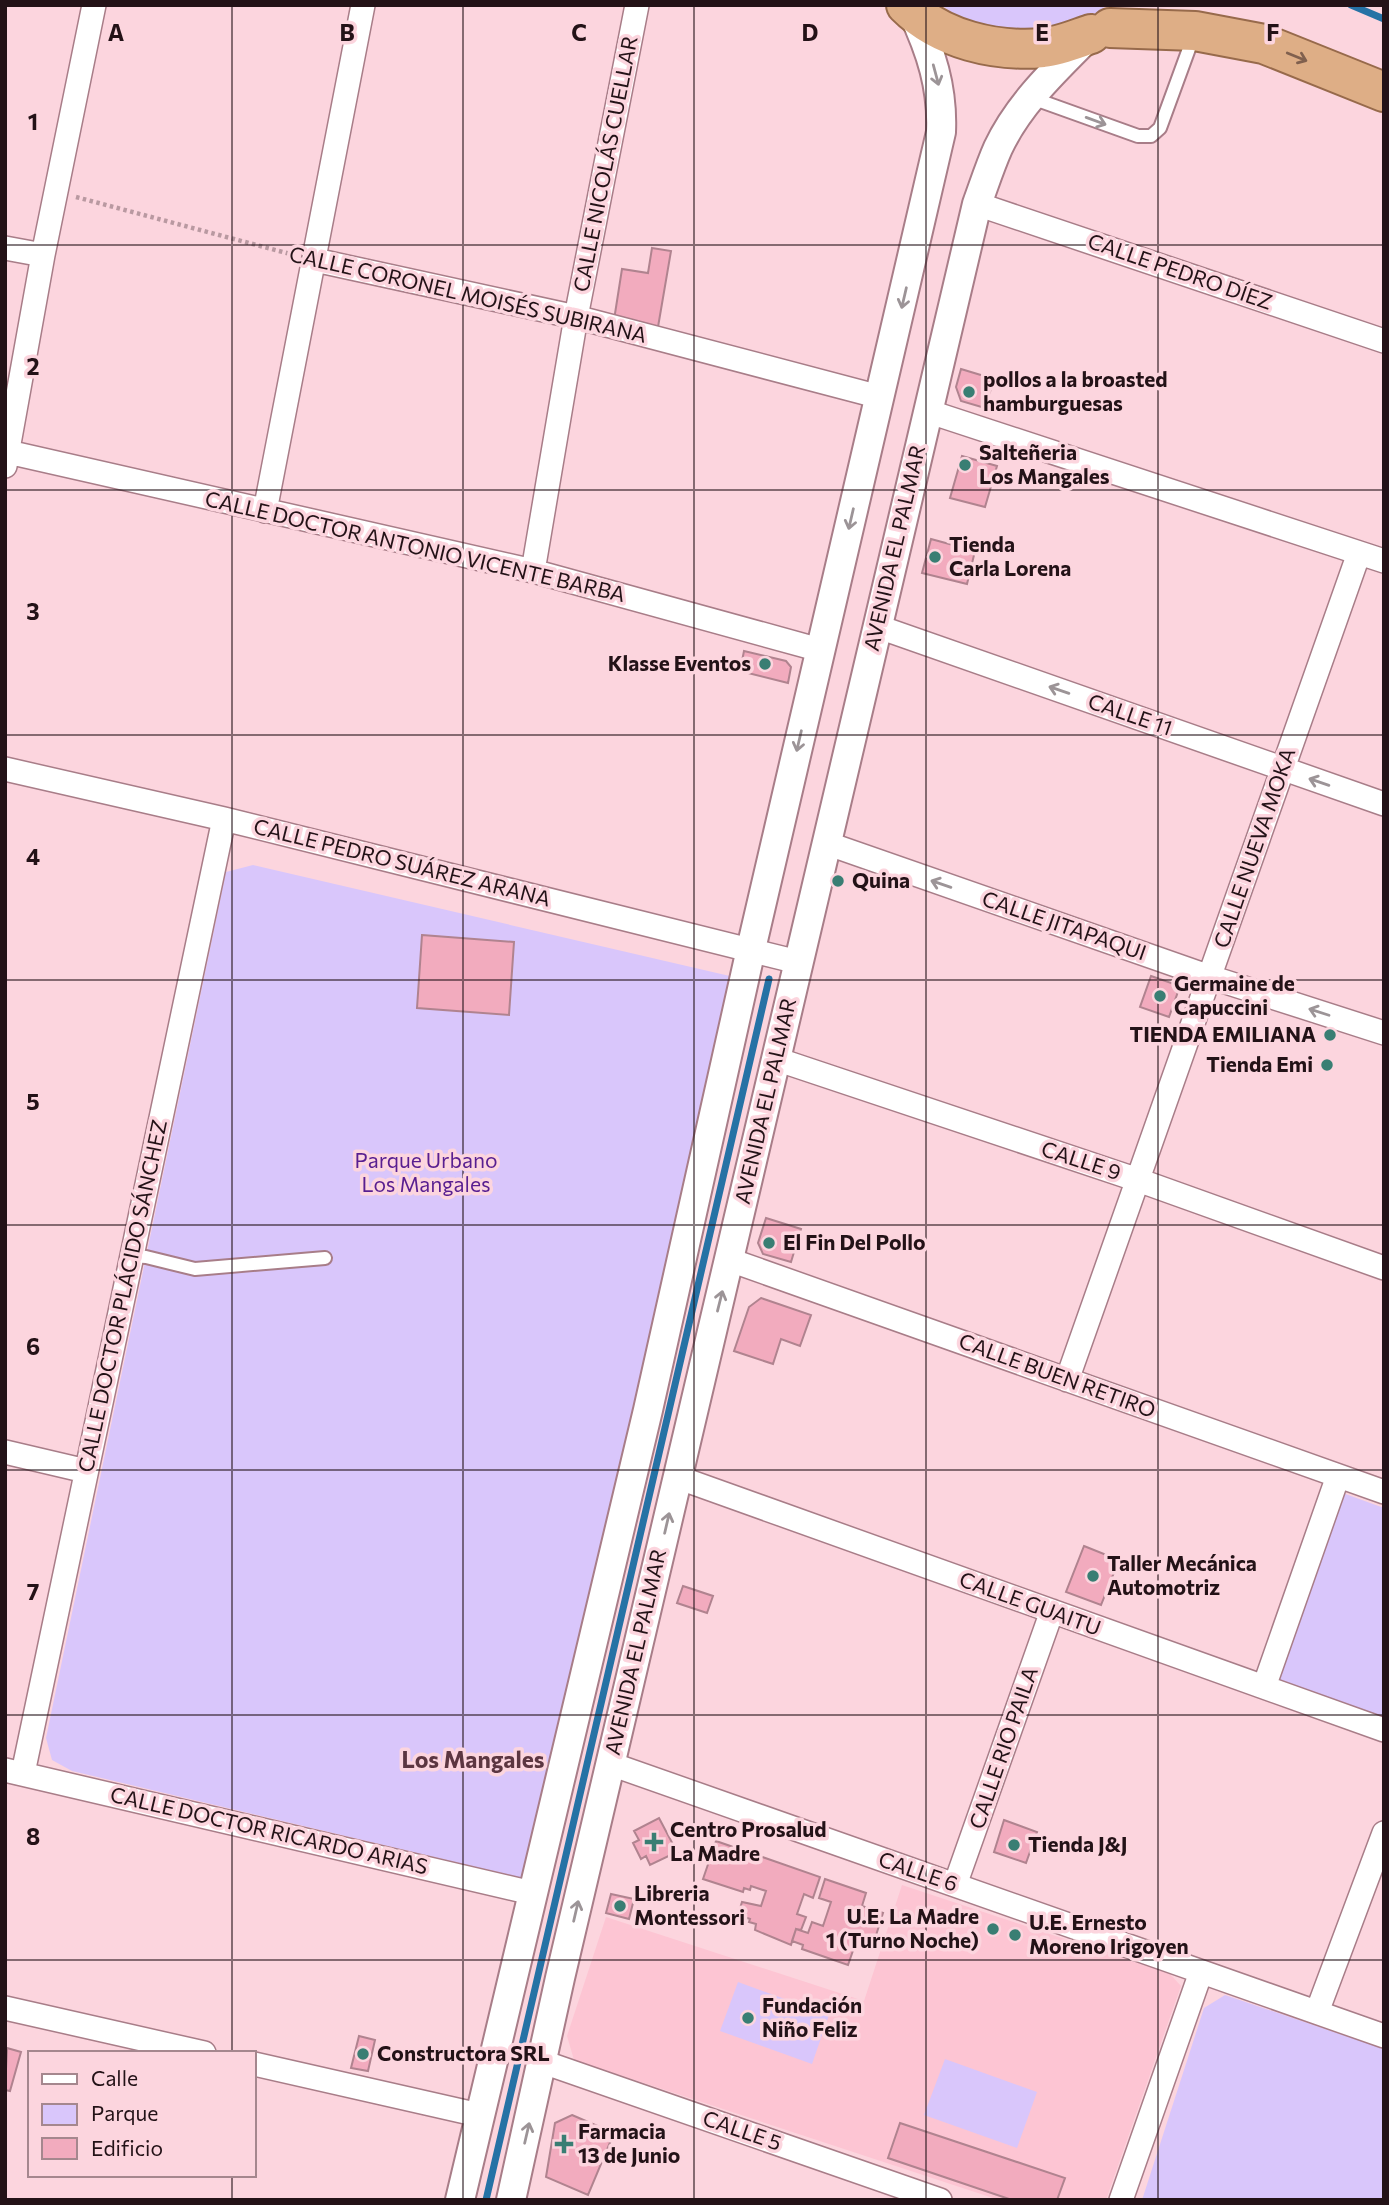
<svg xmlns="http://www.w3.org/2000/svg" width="1389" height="2205" font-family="Commissioner,sans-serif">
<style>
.built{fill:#fdc5d3}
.green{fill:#d9c6fb}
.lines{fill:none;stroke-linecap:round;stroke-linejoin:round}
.stream{stroke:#2672a5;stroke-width:7}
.building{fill:#f2abbe;stroke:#b0838f;stroke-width:2}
.service-casing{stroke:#a87d88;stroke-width:16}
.minor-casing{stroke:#a87d88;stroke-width:26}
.tertiary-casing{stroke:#a87d88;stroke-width:32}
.trunk-casing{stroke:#976a4b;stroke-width:42}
.path{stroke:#b999a1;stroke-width:4.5;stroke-dasharray:3.5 3.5;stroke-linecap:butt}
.service{stroke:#fff;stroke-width:12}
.minor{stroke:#fff;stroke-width:23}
.tertiary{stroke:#fff;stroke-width:28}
.trunk{stroke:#deae86;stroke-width:38}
.oneway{stroke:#80604e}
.oneway2{stroke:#9c9497}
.grid{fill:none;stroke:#231217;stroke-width:2;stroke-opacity:0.55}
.poi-dot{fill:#397e73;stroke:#fcd5de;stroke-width:2.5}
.labels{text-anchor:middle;stroke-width:7;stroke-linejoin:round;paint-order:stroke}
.street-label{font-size:21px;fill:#231217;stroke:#fcd5de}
.poi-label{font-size:21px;font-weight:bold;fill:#231217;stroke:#fcd5de;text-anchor:start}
.park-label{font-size:21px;fill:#581e90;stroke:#fcd5de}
.neighbourhood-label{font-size:23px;font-weight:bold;fill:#5c3641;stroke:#fcd5de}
.grid-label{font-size:23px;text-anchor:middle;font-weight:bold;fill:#231217;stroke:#fcd5de;stroke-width:7;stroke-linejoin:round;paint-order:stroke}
</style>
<rect width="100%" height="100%" fill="#fcd5de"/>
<!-- built -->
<path class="built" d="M902,1885l268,89 11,12 -75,214h-107l-425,-140 -7,-24 39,-119 258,84z"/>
<!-- green -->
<path class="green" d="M941,5h166c-34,29 -90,33 -132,20 -12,-4 -23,-13 -34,-20z
M253,865l481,112 -207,902 -455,-108 -20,-11 -6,-22 180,-866z
M1340,1492l44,16v209l-109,-38z
M738,1982l91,33 -17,49 -92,-33z
M1225,1995l159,54v151h-242l62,-192z
M945,2059l92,33 -20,56 -93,-33z"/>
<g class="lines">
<!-- stream -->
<path class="stream" d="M1351,5l33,14
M486,2200l283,-1221"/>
</g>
<!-- building -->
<path class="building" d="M652,248l19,3 -13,76 -44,-7 8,-51 26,4z
M961,369l33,10 -9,29 -24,-7 -5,-14z
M962,456l35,10 -12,41 -35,-9z
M931,539l44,12 -8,33 -45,-11z
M744,651l42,10 5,6 -3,16 -48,-12z
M422,935l92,7 -5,73 -92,-7z
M1151,976l29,10 -11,31 -29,-10z
M766,1218l35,11 -10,33 -28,-8 -5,-11z
M761,1298l50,17 -11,31 -19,-7 -8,25 -39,-13 15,-44z
M1084,1546l35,14 -18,45 -35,-13z
M683,1586l30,10 -6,17 -30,-10z
M659,1818l18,34 -27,13 -4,-9 -5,3 -8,-16 6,-3 -5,-9z
M1004,1820l33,12 -11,31 -32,-11z
M716,1841l104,36 -7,21 -9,-4 -7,20 9,3 -5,13 -5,-1 -5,16 -36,-15 1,-6 -7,-2 1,-3 -12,-4 4,-13 19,4 5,-15 -15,-5 -1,4 -6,-2 -1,4 -40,-13z
M825,1879l41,14 -4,13 21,7 -10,32 -16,-6 -9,26 -46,-16 1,-4 -11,-4 4,-12 12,4 4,-11 11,4 8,-24 -12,-4z
M611,1894l23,5 -5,20 -23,-6z
M359,2036l16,4 -7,31 -17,-3z
M7,2048l14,4 -11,39 -5,-1z
M572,2115l42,18 -26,62 -42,-18 9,-54z
M900,2123l165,55 -8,22h-45l-124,-42z"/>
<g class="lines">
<defs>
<path id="service" d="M1032,98l106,38h13l9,-8 34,-93
M132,1256l14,1 49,12 130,-11"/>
<path id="minor" d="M977,204l407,137
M5,248l38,7
M315,260l261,57 304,80
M927,411l457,150
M8,452l525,119 287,79
M5,466l38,-211 51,-250
M265,511l98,-506
M533,571l43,-254 61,-312
M876,626l508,178
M5,769l219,50 574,143
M826,843l384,134 174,56
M776,1059l362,121 246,88
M730,1260l654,232
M1067,1380l292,-827
M5,1452l81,19
M677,1477l707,253
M1264,1687l74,-211
M611,1764l773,272
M5,1770l527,123
M23,1773l201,-954
M955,1885l97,-274
M5,2008l199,45
M1317,2012l67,-179
M543,2062l397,138
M254,2064l225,51
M1121,2200l80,-228"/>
<path id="tertiary" d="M460,2200l188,-790 103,-461 190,-817c2,-44 -10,-81 -29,-121
M511,2200l49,-222 417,-1774c7,-19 13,-38 21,-56 20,-43 56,-77 89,-110"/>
<path id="trunk" d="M906,5c35,35 90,47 137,43 16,-2 33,-9 48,-14
M1110,28l85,3 69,13 120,48"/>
</defs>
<!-- service casing -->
<use href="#service" class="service-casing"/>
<!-- minor casing -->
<use href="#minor" class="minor-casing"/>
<!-- tertiary casing -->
<use href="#tertiary" class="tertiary-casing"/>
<!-- trunk casing -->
<use href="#trunk" class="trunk-casing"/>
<!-- path -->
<path class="path" d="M76,197l218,58"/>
<!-- service -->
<use href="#service" class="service"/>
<!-- minor -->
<use href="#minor" class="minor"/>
<!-- tertiary -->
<use href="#tertiary" class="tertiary"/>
<!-- trunk -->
<use href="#trunk" class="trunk"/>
</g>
<!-- one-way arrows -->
<defs><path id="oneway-shaft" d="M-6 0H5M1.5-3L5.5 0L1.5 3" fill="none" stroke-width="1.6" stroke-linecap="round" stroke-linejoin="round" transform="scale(1.75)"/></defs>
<use class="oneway" href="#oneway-shaft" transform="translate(1297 57) rotate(22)"/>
<g class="oneway2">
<use href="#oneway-shaft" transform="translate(936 75) rotate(75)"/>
<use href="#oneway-shaft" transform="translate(1096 121) rotate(20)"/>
<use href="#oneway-shaft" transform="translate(904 298) rotate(103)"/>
<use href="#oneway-shaft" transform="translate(851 519) rotate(103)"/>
<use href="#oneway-shaft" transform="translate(1059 690) rotate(-161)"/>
<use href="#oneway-shaft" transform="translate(799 741) rotate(103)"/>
<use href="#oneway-shaft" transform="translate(1319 782) rotate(-161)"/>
<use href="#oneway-shaft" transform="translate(941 884) rotate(-161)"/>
<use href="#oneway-shaft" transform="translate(1319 1012) rotate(-162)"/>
<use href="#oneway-shaft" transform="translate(720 1301) rotate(-76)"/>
<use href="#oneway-shaft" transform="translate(667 1523) rotate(-77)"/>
<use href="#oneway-shaft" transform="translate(576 1911) rotate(-77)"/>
<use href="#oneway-shaft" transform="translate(527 2133) rotate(-77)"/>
</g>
<!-- grid -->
<path class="grid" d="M232,5v2048M463,5v2195M694,5v2195M926,5v2195M1158,5v2195M5,245h1379M5,490h1379M5,735h1379M5,980h1379M5,1225h1379M5,1470h1379M5,1715h1379M5,1960h1379M232,2175v25"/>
<!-- markers -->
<g class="poi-dot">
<circle cx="969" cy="392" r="7"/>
<circle cx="965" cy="465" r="7"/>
<circle cx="935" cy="557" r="7"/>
<circle cx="765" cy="664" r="7"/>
<circle cx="838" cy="881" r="7"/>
<circle cx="1160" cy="996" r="7"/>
<circle cx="1330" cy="1035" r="7"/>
<circle cx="1327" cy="1065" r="7"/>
<circle cx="769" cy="1243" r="7"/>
<circle cx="1093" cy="1576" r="7"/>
<path d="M650.5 1831.5h7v7h7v7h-7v7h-7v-7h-7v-7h7z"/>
<circle cx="1014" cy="1845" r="7"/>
<circle cx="620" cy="1906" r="7"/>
<circle cx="993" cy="1929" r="7"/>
<circle cx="1015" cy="1935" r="7"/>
<circle cx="748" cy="2018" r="7"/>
<circle cx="363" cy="2054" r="7"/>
<path d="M560.5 2133.5h7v7h7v7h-7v7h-7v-7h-7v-7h7z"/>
</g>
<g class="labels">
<!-- street labels -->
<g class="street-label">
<text transform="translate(606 164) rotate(-79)" y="7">CALLE NICOLÁS CUELLAR</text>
<text transform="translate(1180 272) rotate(19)" y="7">CALLE PEDRO DÍEZ</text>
<text transform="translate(468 295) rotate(13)" y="7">CALLE CORONEL MOISÉS SUBIRANA</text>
<text transform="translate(415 547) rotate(13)" y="7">CALLE DOCTOR ANTONIO VICENTE BARBA</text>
<text transform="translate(895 548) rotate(-77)" y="7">AVENIDA EL PALMAR</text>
<text transform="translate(1130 715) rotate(19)" y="7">CALLE 11</text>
<text transform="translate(1255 848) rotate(-71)" y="7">CALLE NUEVA MOKA</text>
<text transform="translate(402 863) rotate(14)" y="7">CALLE PEDRO SUÁREZ ARANA</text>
<text transform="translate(1064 926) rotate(19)" y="7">CALLE JITAPAQUI</text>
<text transform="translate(766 1101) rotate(-77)" y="7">AVENIDA EL PALMAR</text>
<text transform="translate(1081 1161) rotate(18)" y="7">CALLE 9</text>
<text transform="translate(123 1296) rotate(-78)" y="7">CALLE DOCTOR PLÁCIDO SÁNCHEZ</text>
<text transform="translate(1057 1376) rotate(20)" y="7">CALLE BUEN RETIRO</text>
<text transform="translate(1030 1604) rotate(20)" y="7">CALLE GUAITU</text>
<text transform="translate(636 1652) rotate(-77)" y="7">AVENIDA EL PALMAR</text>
<text transform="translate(1004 1748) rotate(-71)" y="7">CALLE RIO PAILA</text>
<text transform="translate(269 1831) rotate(13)" y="7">CALLE DOCTOR RICARDO ARIAS</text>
<text transform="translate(918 1872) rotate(19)" y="7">CALLE 6</text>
<text transform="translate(742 2131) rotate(19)" y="7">CALLE 5</text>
</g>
<!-- poi labels -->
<g class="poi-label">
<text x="983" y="387">pollos a la broasted<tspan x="983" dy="24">hamburguesas</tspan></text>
<text x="979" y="460">Salteñeria<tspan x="979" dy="24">Los Mangales</tspan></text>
<text x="949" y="552">Tienda<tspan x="949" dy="24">Carla Lorena</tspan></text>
<text x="751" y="671" text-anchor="end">Klasse Eventos</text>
<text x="852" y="888">Quina</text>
<text x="1174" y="991">Germaine de<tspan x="1174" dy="24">Capuccini</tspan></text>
<text x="1316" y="1042" text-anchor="end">TIENDA EMILIANA</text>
<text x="1313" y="1072" text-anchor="end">Tienda Emi</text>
<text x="783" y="1250">El Fin Del Pollo</text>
<text x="1107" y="1571">Taller Mecánica<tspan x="1107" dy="24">Automotriz</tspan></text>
<text x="670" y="1837">Centro Prosalud<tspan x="670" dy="24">La Madre</tspan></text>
<text x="1028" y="1852">Tienda J&amp;J</text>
<text x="634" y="1901">Libreria<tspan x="634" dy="24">Montessori</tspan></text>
<text x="979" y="1924" text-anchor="end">U.E. La Madre<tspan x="979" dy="24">1 (Turno Noche)</tspan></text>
<text x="1029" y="1930">U.E. Ernesto<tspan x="1029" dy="24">Moreno Irigoyen</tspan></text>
<text x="762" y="2013">Fundación<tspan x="762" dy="24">Niño Feliz</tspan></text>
<text x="377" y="2061">Constructora SRL</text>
<text x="578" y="2139">Farmacia<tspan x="578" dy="24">13 de Junio</tspan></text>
</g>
<!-- park labels -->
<g class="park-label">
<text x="426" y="1168">Parque Urbano<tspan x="426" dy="24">Los Mangales</tspan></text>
</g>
<!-- neighbourhood labels -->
<g class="neighbourhood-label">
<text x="473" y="1768">Los Mangales</text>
</g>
</g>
<g class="grid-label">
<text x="116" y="41">A</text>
<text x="347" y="41">B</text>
<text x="579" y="41">C</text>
<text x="810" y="41">D</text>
<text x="1042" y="41">E</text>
<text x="1273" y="41">F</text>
<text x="33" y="130">1</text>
<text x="33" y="375">2</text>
<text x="33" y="620">3</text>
<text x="33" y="865">4</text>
<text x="33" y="1110">5</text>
<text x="33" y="1355">6</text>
<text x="33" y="1600">7</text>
<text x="33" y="1845">8</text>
</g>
<!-- border -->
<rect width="1389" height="2205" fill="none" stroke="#231217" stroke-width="14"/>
<!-- legend -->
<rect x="28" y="2051" width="228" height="126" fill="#fcd5de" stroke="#a5878e" stroke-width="2"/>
<rect x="42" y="2074" width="35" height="10" fill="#ffffff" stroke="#a5878e" stroke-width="2"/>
<text x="91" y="2086" font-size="21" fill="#231217">Calle</text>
<rect x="42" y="2104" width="35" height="21" fill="#d9c6fb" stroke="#a5878e" stroke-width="2"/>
<text x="91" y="2121" font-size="21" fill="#231217">Parque</text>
<rect x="42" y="2138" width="35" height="21" fill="#f2abbe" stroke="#a5878e" stroke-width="2"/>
<text x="91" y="2156" font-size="21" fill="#231217">Edificio</text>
</svg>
